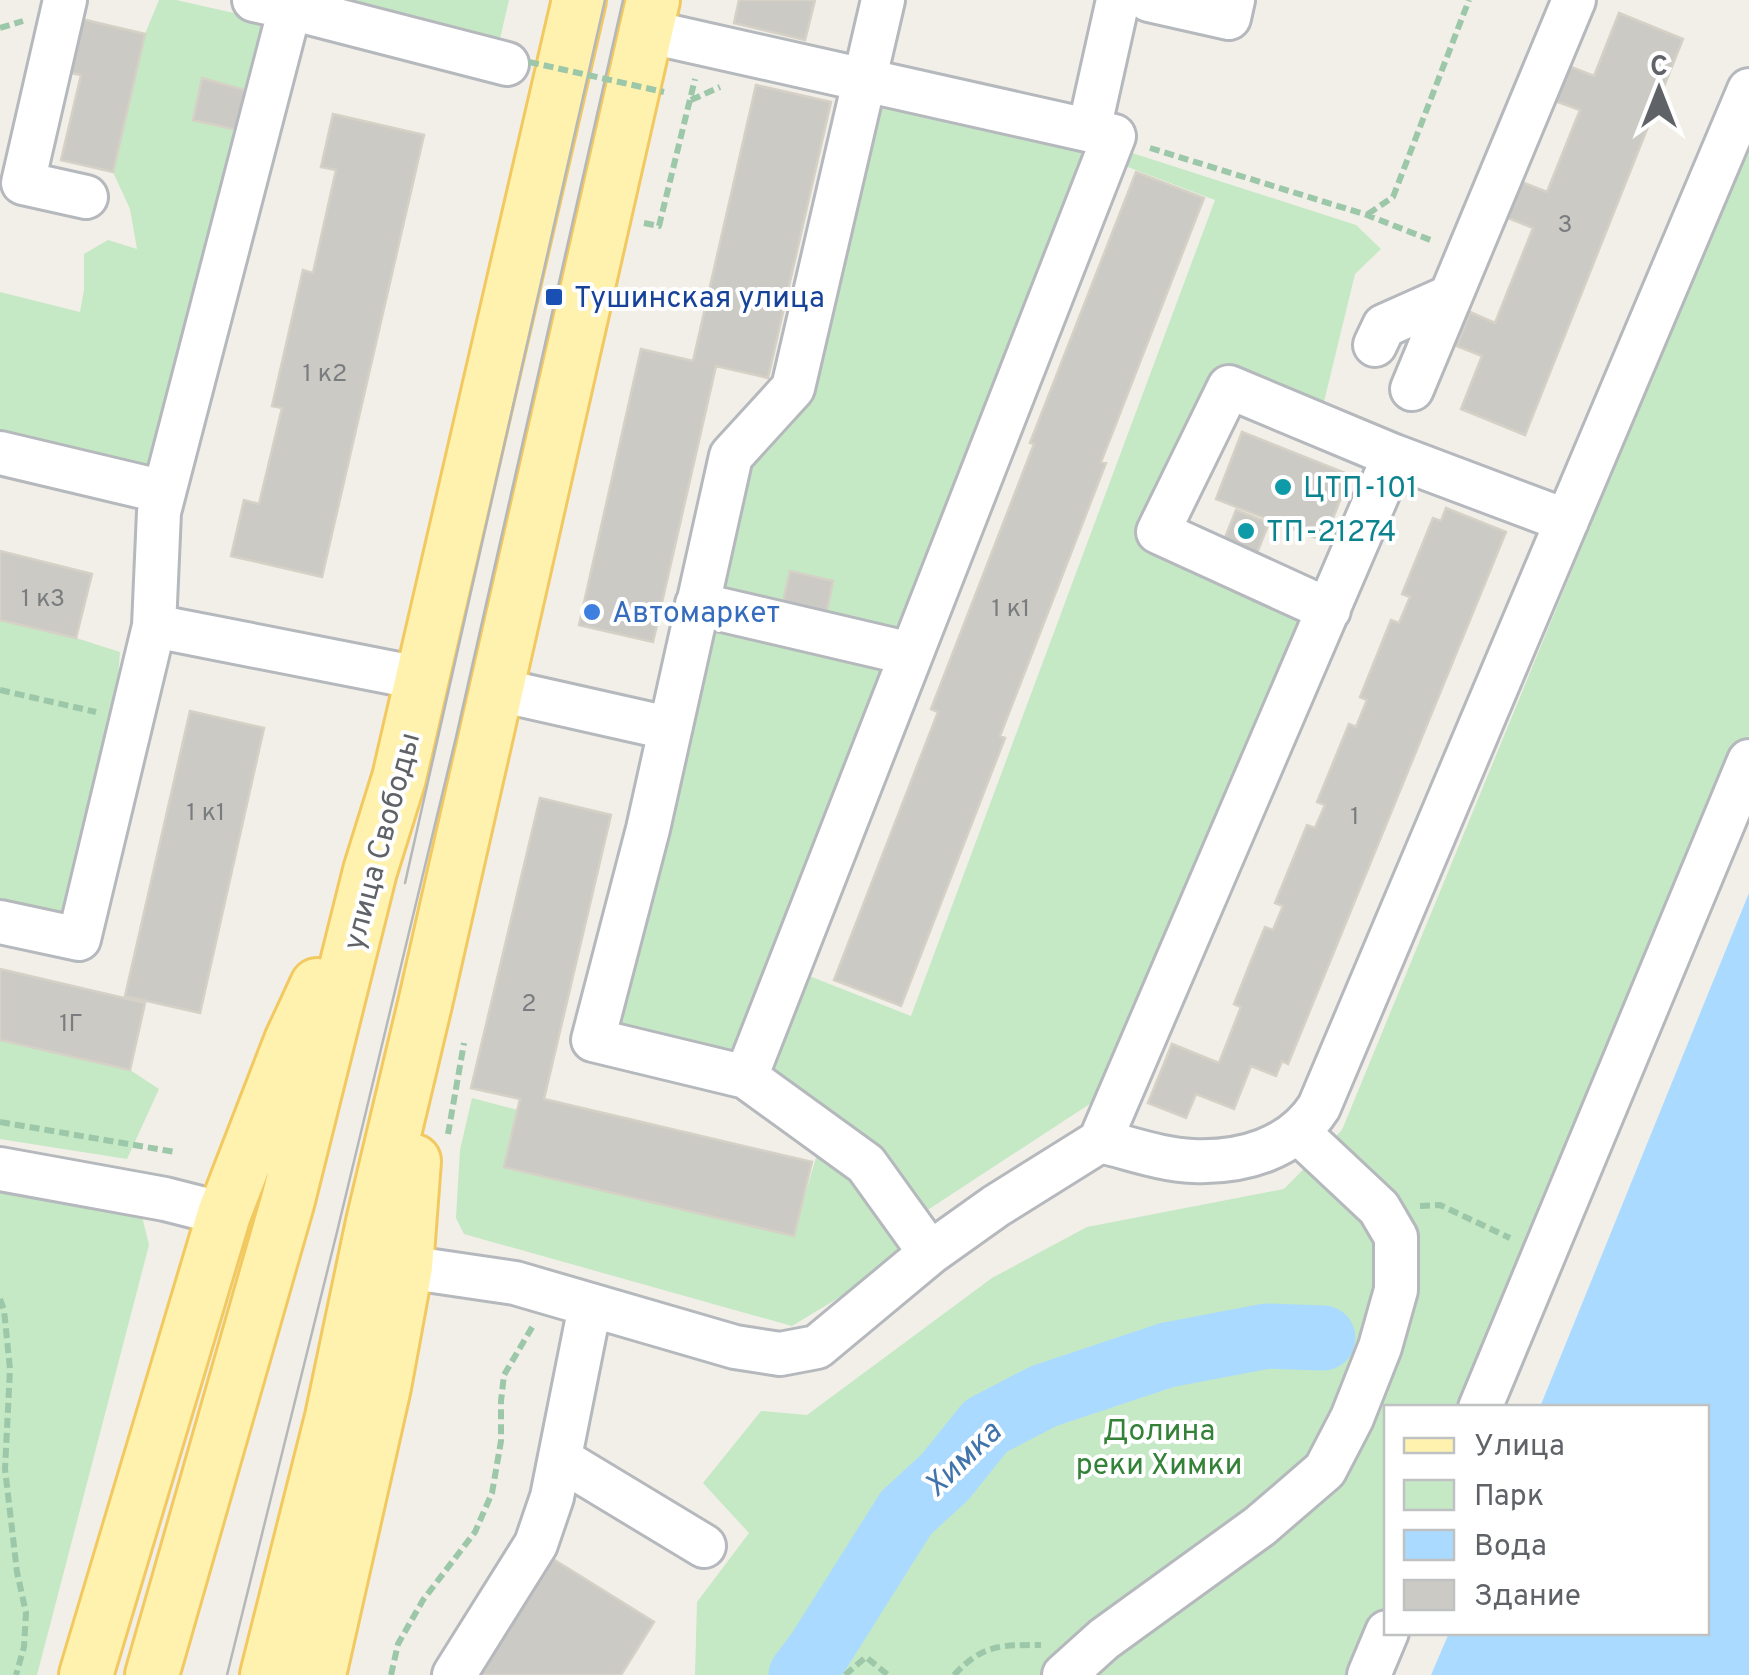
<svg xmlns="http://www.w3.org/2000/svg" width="1749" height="1675" font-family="Overpass,sans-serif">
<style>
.green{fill:#c5e8c5}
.water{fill:#aadaff}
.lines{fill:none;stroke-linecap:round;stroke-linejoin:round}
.river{stroke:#aadaff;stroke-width:65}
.building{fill:#cccac5;stroke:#d6d1c6;stroke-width:2.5}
.minor-casing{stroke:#b5b8bc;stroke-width:48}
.major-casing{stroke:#f2c960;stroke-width:58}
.path{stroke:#9cc7a9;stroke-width:6;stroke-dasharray:10 5;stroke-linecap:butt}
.minor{stroke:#fff;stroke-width:42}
.major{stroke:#fff2af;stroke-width:52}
.tram{stroke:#b6b7b8;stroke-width:2.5}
.path-bridge{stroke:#9cc7a9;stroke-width:6;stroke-dasharray:10 5;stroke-linecap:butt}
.transit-dot{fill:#1a4fb4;stroke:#fff;stroke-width:4}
.culture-dot{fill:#0f9aa8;stroke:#fff;stroke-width:4}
.shop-dot{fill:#3f7fe0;stroke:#fff;stroke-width:4}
.labels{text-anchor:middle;stroke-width:8;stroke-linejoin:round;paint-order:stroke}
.number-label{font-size:25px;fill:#7a7d7f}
.transit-label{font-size:30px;fill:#164399;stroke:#fff;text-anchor:start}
.culture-label{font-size:30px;fill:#0d838f;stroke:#fff;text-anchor:start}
.shop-label{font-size:30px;fill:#366cbe;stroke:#fff;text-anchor:start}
.street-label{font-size:30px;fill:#5f6368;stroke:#fff}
.park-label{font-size:30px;fill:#348238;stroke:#fff}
.water-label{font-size:32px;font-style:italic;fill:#4174aa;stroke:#fff}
</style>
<rect width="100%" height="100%" fill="#f1efe8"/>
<!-- green -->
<path class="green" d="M159,0h17l93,21 -17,71 -50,-13 -9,41 49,11 -93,343 -149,-35v-147l80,20 4,-22v-36l24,-14 29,9 -7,-40 -17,-37 32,-138z
M309,0h200l-11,47z
M875,95l225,50 -196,495 -192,-42 28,-133 64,-69z
M1749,132v603l-215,502 -69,170 -79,1v193l-29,74h-662l2,-73 52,-69 -46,-50 58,-72 46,4 185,-137 95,-51 197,-38 58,-59 252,-613z
M1126,151l230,74 25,24 -26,25 -33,136 -100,-34 -80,164 169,76 -203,476 -185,121 -161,-143 37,-98 112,44 304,-816 -95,-36z
M0,620l76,18 44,14 -5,64 -48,204 -67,-16z
M704,620l193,42 -160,401 -132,-32z
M0,1040l130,30 29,19 -32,70 -127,-20z
M472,1098l46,12 -14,57 289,69 25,-85 38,22 58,79 -122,74 -328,-92 -8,-16 4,-68z
M0,1191l142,25 7,29 -112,430h-37z"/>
<!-- water -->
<path class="water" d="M1749,893v782h-318l18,-42 257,-1v-224l-166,-1z"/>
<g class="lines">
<!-- river -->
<path class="river" d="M801,1675l18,-24 87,-138 39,-36 41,-51 58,-30 123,-41 100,-19 56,2"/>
</g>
<!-- building -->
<path class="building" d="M739,0h76l-10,40 -71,-17z
M1619,13l64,26 -158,396 -64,-26 21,-53 -25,-10 13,-34 25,11 38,-95 -25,-10 14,-36 25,10 33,-82 -25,-9 14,-35 25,10z
M73,17l72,17 -32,138 -52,-12 20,-85 -20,-4z
M202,78l50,14 -10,39 -49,-11z
M756,85l75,17 -63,276 -52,-12 -63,276 -74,-17 62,-276 52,12z
M333,114l91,21 -102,442 -91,-21 13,-56 15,4 23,-96 -10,-2 31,-136 10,3 23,-103 -15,-3z
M1136,172l68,26 -103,264 5,1 -106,273 5,2 -104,268 -67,-26 104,-268 -7,-3 103,-265 -4,-1z
M1242,432l108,43 -26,66 -108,-42z
M1446,508l60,24 -218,532 -6,-3 -6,15 -25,-10 -17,43 -38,-15 -10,24 -38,-15 24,-59 47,19 22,-56 -7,-3 15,-38 16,-39 8,3 10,-24 -8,-3 32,-78 8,3 10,-23 -8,-3 32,-78 7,3 11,-27 -7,-3 31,-77 8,3 11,-26 -8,-3 31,-76 8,3z
M1236,510l33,13 -12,30 -33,-13z
M0,551l92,23 -16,64 -76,-18z
M790,571l43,10 -7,34 -44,-9z
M190,711l74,17 -64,285 -75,-17z
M540,798l71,17 -67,284 268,63 -18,74 -290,-69 16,-68 -49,-11z
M0,969l145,34 -15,67 -130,-30z
M553,1559l101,63 -33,53h-141z"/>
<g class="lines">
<defs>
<path id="minor" d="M65,0l-42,183 63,14
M254,0l36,8 -131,504 -5,114 270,53
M292,0l-2,8 217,56
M883,0l-90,388 -62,68 -83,373 -55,211 153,37 120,87 64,89
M1149,0l80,18 4,-18
M646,31l468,105 -368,941
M1089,130l29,-130
M1375,345l9,-19 65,-29
M1412,389l162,-389
M0,453l164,39
M697,604l214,50
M1329,610l-171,-78 71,-145 165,69
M495,689l173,39
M0,922l79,17 75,-313
M1100,1141c30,7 62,19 93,20 49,2 99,-12 126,-54l430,-1017
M1100,1141l294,-685 173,65
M0,1169l165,30 59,15
M406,1267l109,16 220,64 45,7 37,-7 113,-94 66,-47 104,-65
M1480,1408l269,-647
M560,1459l144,87
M454,1675l82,-131 16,-47 38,-191
M1064,1675l40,-36 156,-113 65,-56 27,-52 28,-71 16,-57v-53l-17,-29 -81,-76
M1369,1675l18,-43"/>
<path id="major" d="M86,1675l138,-461 67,-173 26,-56
M152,1675l136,-475 82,-329 29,-93 180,-778
M267,1675l65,-258 41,-195 52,-218 228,-1004
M319,1675l65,-288 22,-120 8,-106"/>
</defs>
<!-- minor casing -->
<use href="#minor" class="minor-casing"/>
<!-- major casing -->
<use href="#major" class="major-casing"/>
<!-- path -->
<path class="path" d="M0,28l23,-7
M691,100l29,-13
M1150,148l217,67 66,26
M1368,214l25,-17 76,-197
M644,223l15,3 36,-147
M0,690l96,22
M0,1122l175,30
M448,1134l16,-91
M1420,1206l20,-1 70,33
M0,1299l4,11 6,59 -5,100 12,103 9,41 -2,34 -8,28
M391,1675l7,-31 25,-44 52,-68 17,-39 9,-52v-40l3,-26 30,-51
M845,1675l21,-18 22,18
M954,1675c29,-31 47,-30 87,-30"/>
<!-- minor -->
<use href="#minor" class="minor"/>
<!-- major -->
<use href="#major" class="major"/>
<!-- tram -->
<path class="tram" d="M405,883l200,-883
M227,1675l110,-443 119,-495 167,-737"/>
<!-- path-bridge -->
<path class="path-bridge" d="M529,62l135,30"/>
</g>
<!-- markers -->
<rect class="transit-dot" x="544" y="287" width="20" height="20" rx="5"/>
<g class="culture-dot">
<circle cx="1283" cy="487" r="10"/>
<circle cx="1246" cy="531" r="10"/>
</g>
<circle class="shop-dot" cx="592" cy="612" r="10"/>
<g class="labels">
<!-- number labels -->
<g class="number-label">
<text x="1565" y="232">3</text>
<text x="325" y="381">1 к2</text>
<text x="43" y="606">1 к3</text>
<text x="1011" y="616">1 к1</text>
<text x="206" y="820">1 к1</text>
<text x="1355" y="824">1</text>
<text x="529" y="1011">2</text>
<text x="71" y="1031">1Г</text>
</g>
<!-- transit labels -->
<g class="transit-label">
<text x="574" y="307">Тушинская улица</text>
</g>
<!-- culture labels -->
<g class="culture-label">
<text x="1303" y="497">ЦТП-101</text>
<text x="1266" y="541">ТП-21274</text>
</g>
<!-- shop labels -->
<g class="shop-label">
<text x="612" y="622">Автомаркет</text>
</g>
<!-- street labels -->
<g class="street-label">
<text transform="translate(381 841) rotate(-75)" y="10">улица Свободы</text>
</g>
<!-- park labels -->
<g class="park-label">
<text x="1159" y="1440">Долина<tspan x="1159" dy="34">реки Химки</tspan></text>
</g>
<!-- water labels -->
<g class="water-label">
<text transform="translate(962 1458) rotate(-44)" y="11">Химка</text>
</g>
</g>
<!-- legend -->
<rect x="1384" y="1405" width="325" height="230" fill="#ffffff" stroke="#bfc1c3" stroke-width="2.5"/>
<rect x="1404" y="1438" width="50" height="15" fill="#fff2af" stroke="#bfc1c3" stroke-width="2.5"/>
<text x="1474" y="1455" font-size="30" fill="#5f6368">Улица</text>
<rect x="1404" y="1480" width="50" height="30" fill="#c5e8c5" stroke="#bfc1c3" stroke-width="2.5"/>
<text x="1474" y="1505" font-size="30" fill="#5f6368">Парк</text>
<rect x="1404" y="1530" width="50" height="30" fill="#aadaff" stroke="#bfc1c3" stroke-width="2.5"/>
<text x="1474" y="1555" font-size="30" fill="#5f6368">Вода</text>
<rect x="1404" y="1580" width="50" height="30" fill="#cccac5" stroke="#bfc1c3" stroke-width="2.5"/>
<text x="1474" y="1605" font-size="30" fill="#5f6368">Здание</text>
<!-- north arrow -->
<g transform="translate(1659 90)" stroke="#ffffff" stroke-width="8" paint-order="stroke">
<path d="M0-8L18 38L0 25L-18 38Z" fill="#5f6368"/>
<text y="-15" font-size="28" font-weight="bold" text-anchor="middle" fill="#5f6368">С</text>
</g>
</svg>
